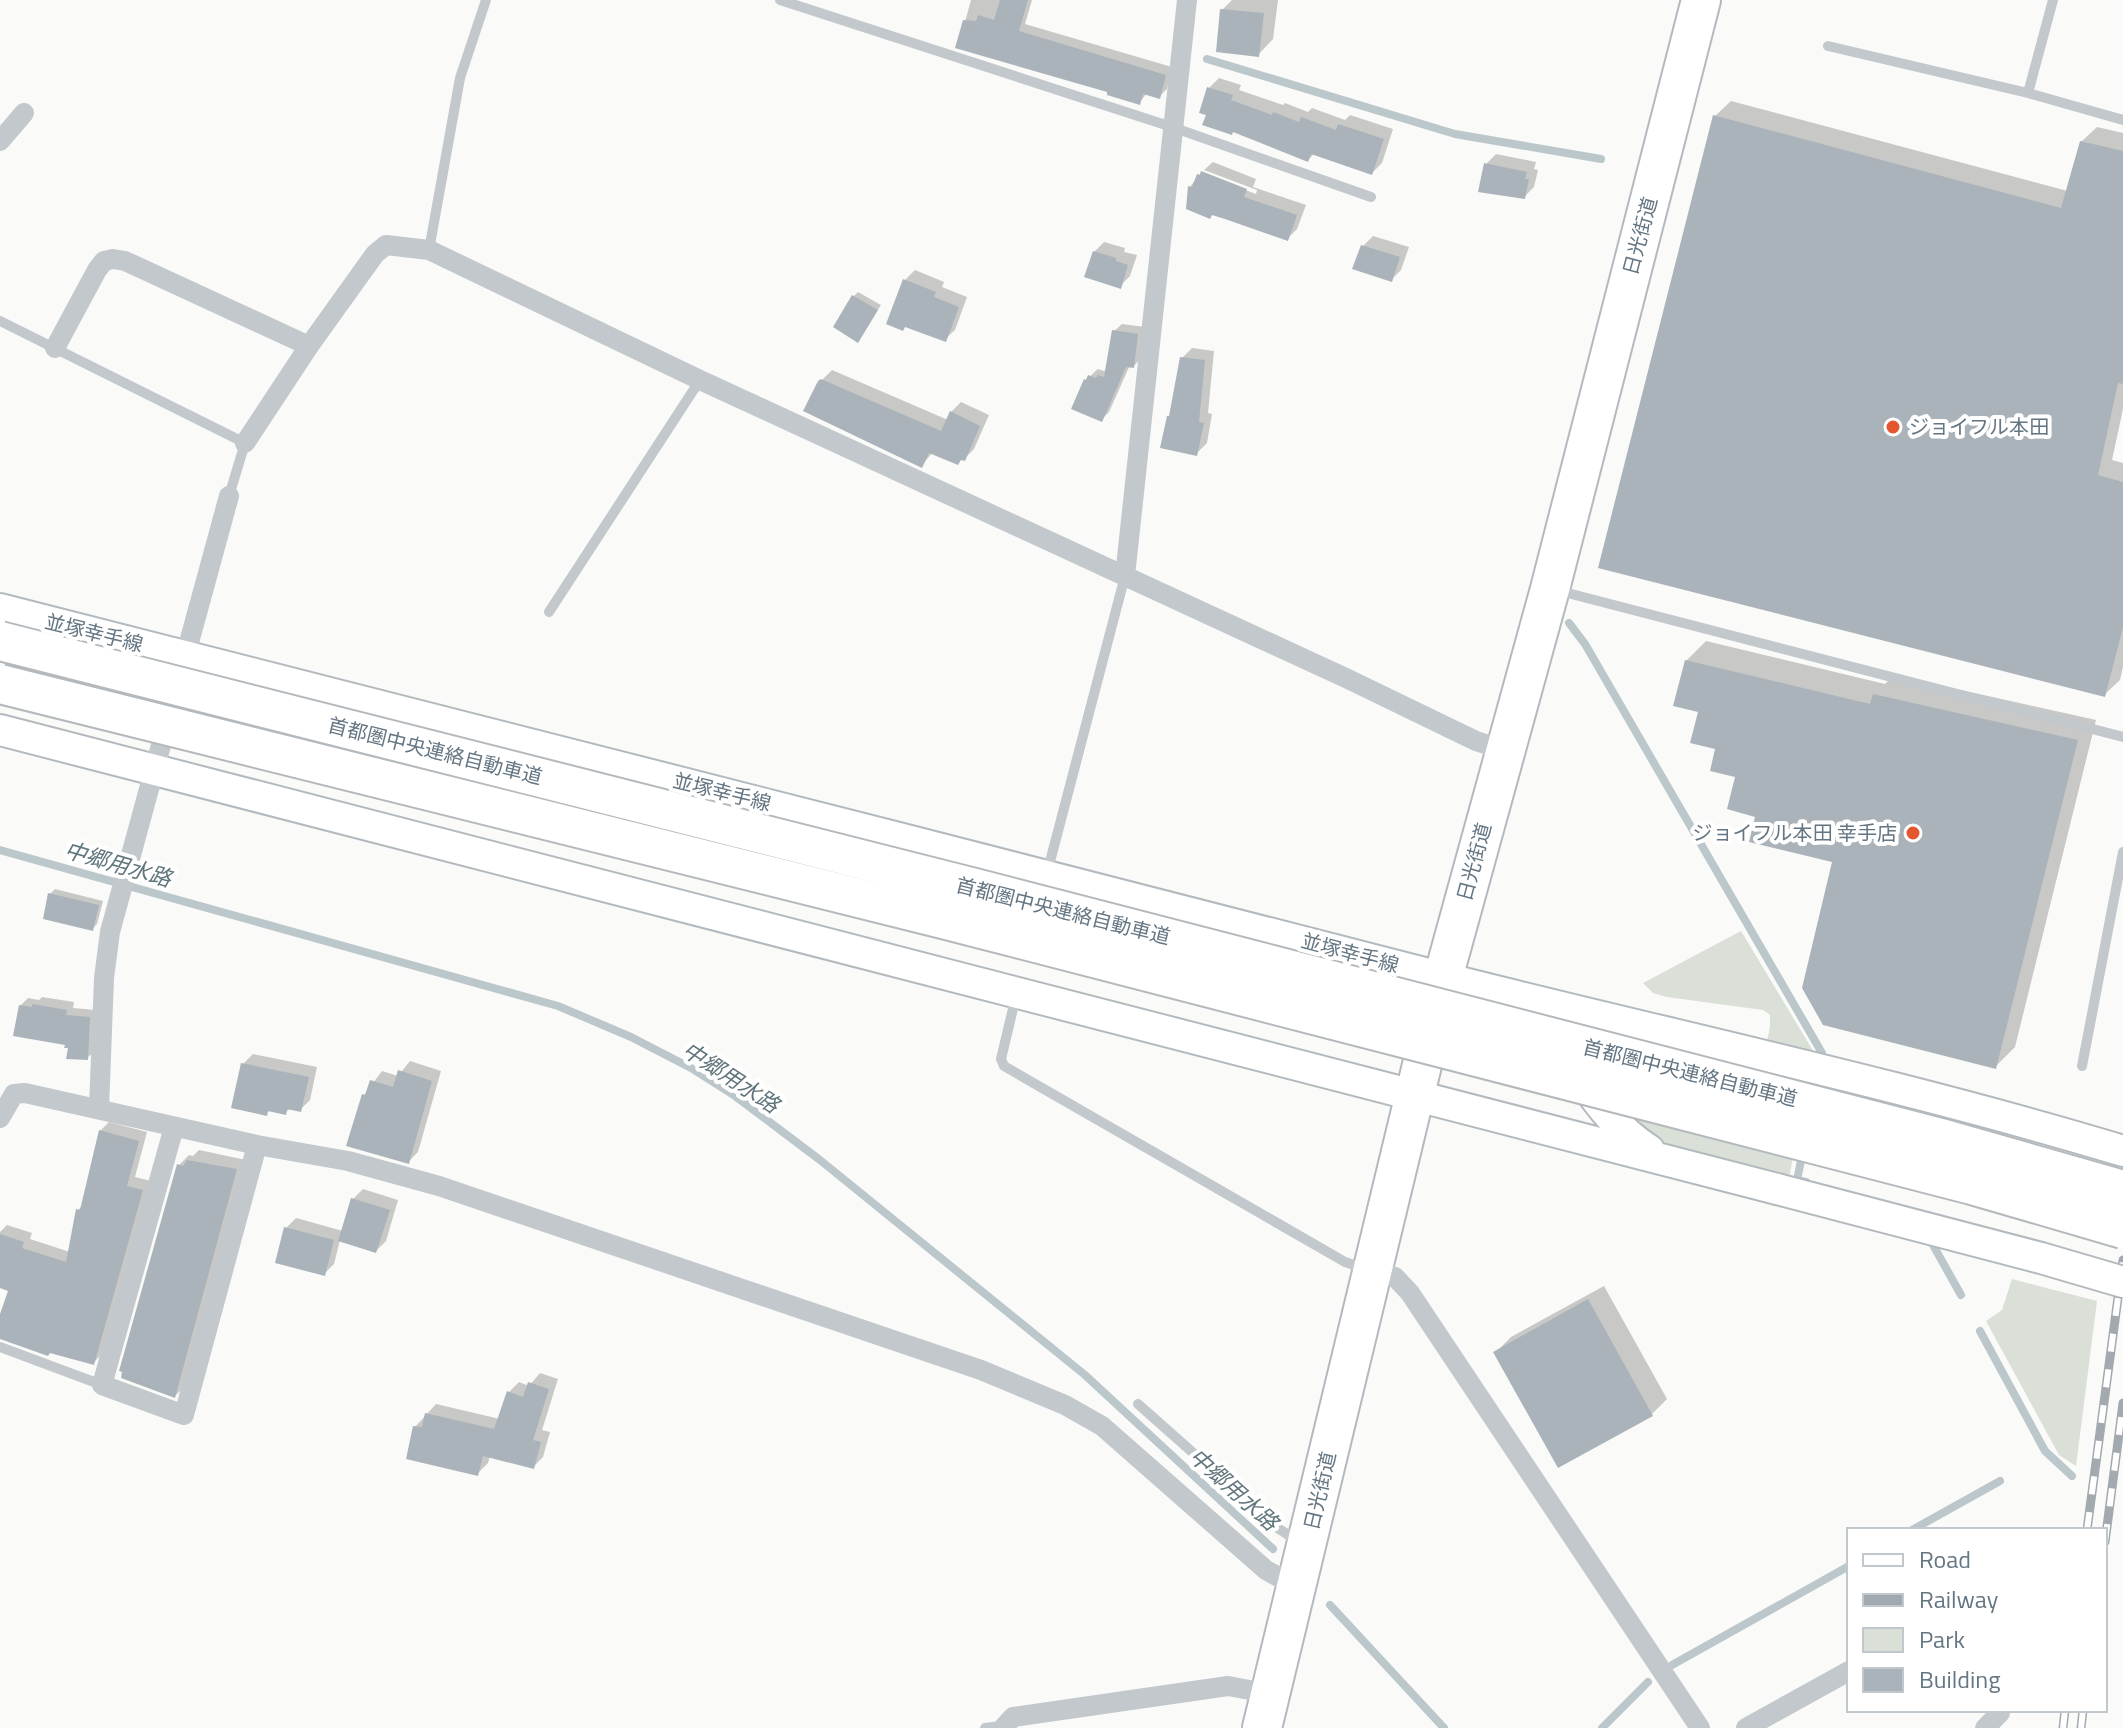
<svg xmlns="http://www.w3.org/2000/svg" width="2123" height="1728" font-family="'Titillium Web','Noto Sans JP',sans-serif">
<style>
.green{fill:#dadfd7}
.shadow{fill:#0003}
.lines{fill:none;stroke-linecap:round;stroke-linejoin:round}
.stream{stroke:#bbc7cb;stroke-width:8}
.building{fill:#aab3b9}
.secondary-casing{stroke:#b3babf;stroke-width:34}
.highway-casing{stroke:#b4b9bd;stroke-width:42}
.lane{stroke:#c3c8cc;stroke-width:10}
.street{stroke:#c3c8cc;stroke-width:20}
.secondary{stroke:#fff;stroke-width:30}
.highway{stroke:#fff;stroke-width:38}
.rail-casing{stroke:#a2aab0;stroke-width:9}
.rail{stroke:#fff;stroke-width:6;stroke-dasharray:18;stroke-linecap:butt}
.secondary-bridge-casing{stroke:#b3babf;stroke-width:34;stroke-linecap:butt}
.highway-bridge-casing{stroke:#b4b9bd;stroke-width:42;stroke-linecap:butt}
.secondary-bridge{stroke:#fff;stroke-width:30}
.highway-bridge{stroke:#fff;stroke-width:38}
.poi-dot{fill:#e4572e;stroke:#fff;stroke-width:3}
.labels{text-anchor:middle;stroke-width:8;stroke-linejoin:round;paint-order:stroke}
.street-label{font-size:20px;fill:#657683;stroke:#fff}
.poi-label{font-size:20px;fill:#657683;stroke:#fff;text-anchor:start}
.water-label{font-size:22px;font-style:italic;fill:#60757c;stroke:#fff}
</style>
<rect width="100%" height="100%" fill="#fafaf8"/>
<!-- green -->
<path class="green" d="M1741,931l71,118 -23,130 -120,-33 -17,-7 -126,-120 234,55 10,-47v-12l-7,-5 -96,-13 -14,-4 -10,-10z
M2012,1279l85,22 -21,165 -17,-11 -73,-134 16,-11z"/>
<!-- shadow -->
<path class="shadow" d="M971,0h61l-7,24 147,43 -5,22 -8,8 -12,-4 -8,10 -29,-13 -152,-43z
M1232,0h46l-5,39 -15,16 -36,-45z
M1219,78l22,7 -2,5 44,15 2,-2 23,9 4,-4 33,12 5,-5 43,14 -11,34 -10,10 -57,-20 -7,7 -100,-46 1,-26z
M1731,101l337,90 13,-49 16,-15 26,6v276l-11,51 11,3v204l-3,13 -16,15 -389,-579z
M1496,154l40,8 -2,7 4,1 -4,17 -10,10 -38,-33z
M1213,162l43,17 -3,8 53,18 -9,24 -10,10 -61,-22 -38,-9 2,-21 12,-16v3l54,20 1,-4 -53,-20z
M1373,236l36,11 -8,23 -10,10 -28,-34z
M1104,242l21,6 -1,4 13,3 -7,21 -10,10 -26,-34z
M915,270l29,12 -2,5 25,10 -12,33 -10,9 -40,-59z
M858,292l23,13 -23,35 -4,-44z
M1122,324l23,3 -4,31 -7,8 -4,-1 -21,47 -8,8 -15,-40 12,-11 6,2 4,-3 6,-37z
M1192,348l22,3 -6,62 4,1 -5,29 -10,10 -25,-40 10,-55z
M832,370l116,50 3,-8 10,-10 28,13 -15,34 -10,10 -31,-7 -12,14 -101,-84z
M1706,641l179,43 9,-9 202,45 -81,327 -20,20 -160,-207 -77,-45 -21,-39 -19,-28 -18,-37 -14,-50z
M55,889l48,12 -6,23 -4,4 -43,-34z
M42,997l32,5 -1,6 23,2 -1,41 -8,7 -67,-52 8,-8 11,2z
M253,1054l64,13 -7,33 -10,10 -9,-2 -6,5 -14,-4 -5,5 -23,-50z
M410,1061l31,10 -23,81 -10,10 -44,-67 18,-24 16,5z
M109,1122l38,10 -12,45 16,4 -48,172 -9,9 -94,-25v-13l11,-35 -11,-3v-54l7,-7 25,8 -2,6 40,13 8,-42 5,-5 17,-74z
M199,1150l47,10 -61,226 -10,10 4,-231 10,-10 4,1z
M363,1189l35,11 -12,41 -10,10 -36,-11 -6,24 -10,10 -38,-46 10,-10 47,13 10,-32z
M1604,1286l63,113 -15,15 -156,-62 15,-15z
M540,1373l18,6 -16,51 8,2 -7,25 -10,10 -43,-11 -2,7 -10,10 -63,-46 21,-23 64,15 9,-27 10,-10 10,4z"/>
<g class="lines">
<!-- stream -->
<path class="stream" d="M1207,59l248,75 146,25
M1569,623l16,21 237,409 -2,10
M0,850l558,156 73,31 60,31 44,28 85,64 265,215 188,174
M1803,1151l-6,29 9,2
M1928,1236l33,59
M1980,1331l65,120 27,25
M1912,1530l88,-49
M1330,1605l114,123
M1672,1665l177,-99
M1602,1728l46,-46"/>
</g>
<!-- building -->
<path class="building" d="M1000,0h28l-9,31 147,44 -6,24 -17,-5 -3,11 -33,-10v-3l-152,-44 8,-28 13,1 2,-6 16,5z
M1220,9l44,4 -5,44 -43,-5z
M1207,87l26,8 -2,5 41,15 1,-3 26,10 2,-5 35,13 2,-6 46,15 -12,36 -61,-21 -3,8 -75,-30 -1,3 -30,-10 4,-10 -7,-2z
M1713,115l348,93 19,-67 43,10v233l-5,-1 -20,92 25,7v145l-18,70 -507,-129z
M1484,163l43,9 -2,7h4l-4,20 -47,-7z
M1201,171l46,18 -3,8 53,18 -9,26 -63,-22 -13,-4 -2,4 -24,-10 2,-23 4,1 5,-13 3,1z
M1361,245l39,12 -8,25 -40,-13z
M1093,251l23,7v3l12,4 -7,24 -37,-12z
M903,279l33,13 -2,5 25,10 -13,35 -41,-15 -2,4 -17,-7z
M852,295l26,15 -20,33 -25,-16z
M1112,330l26,4 -4,34 -8,-1 -24,55 -31,-13 13,-30 2,1 2,-5 8,3 2,-3 6,2z
M1180,357l25,3 -6,62 5,1 -7,33 -37,-8 7,-32h2z
M821,379l120,52 9,-20 30,15 -15,35 -4,-1 -3,5 -29,-12 -7,15 -119,-57 15,-30z
M1685,660l185,44 3,-10 205,46 -82,329 -173,-44 -21,-37 30,-126 -83,-20 6,-25 -28,-8 8,-32 -25,-6 5,-22 -25,-6 8,-31 -25,-6z
M48,893l51,12 -6,26 -50,-12z
M32,1004l35,6 -1,5 24,2 -2,43 -22,-1 2,-11h-4l1,-3 -52,-9 6,-31 13,2z
M241,1063l68,14 -8,35 -14,-3 -1,6 -18,-4 -1,5 -36,-8z
M398,1070l34,11 -23,83 -63,-18 16,-52 3,1 5,-15 23,7z
M99,1130l40,11 -12,45 16,4 -49,175 -44,-12 -2,3 -48,-17v-25l8,-23 -8,-3v-54l24,8 -2,6 44,14 10,-53 4,1z
M187,1160l50,9 -62,229 -54,-20 1,-6 -3,-1 58,-207 6,2z
M351,1198l39,12 -14,43 -38,-12z
M284,1227l50,13 -9,36 -50,-13z
M1588,1299l65,117 -95,52 -65,-116z
M528,1382l21,7 -16,51 8,2 -7,27 -51,-13 -5,20 -72,-17 7,-33 9,1 3,-14 69,16 13,-38 16,6z"/>
<g class="lines">
<defs>
<path id="secondary" d="M0,609c481,121 960,245 1440,368 228,58 458,106 683,174
M0,730l1777,459
M1579,1075c21,31 39,55 70,75"/>
<path id="highway" d="M1262,1728l181,-750 107,-389 151,-589"/>
</defs>
<!-- secondary casing -->
<use href="#secondary" class="secondary-casing"/>
<!-- highway casing -->
<use href="#highway" class="highway-casing"/>
<!-- lane -->
<path class="lane" d="M780,0l392,127 199,70
M1828,46l200,47 95,27
M2028,93l25,-93
M429,250l31,-172 26,-78
M0,321l245,122 -16,53
M1556,590l567,147
M549,612l151,-232
M1047,873l78,-297
M1016,996l-15,63 3,7 341,196 21,7
M2082,1066l41,-214
M0,1347l102,38
M1138,1404l141,125 19,12
M985,1728l17,-2"/>
<!-- street -->
<path class="street" d="M0,141l24,-28
M55,348l42,-78 7,-9 9,-2 12,2 184,85
M245,443l64,-97 66,-92 11,-9 43,5 271,130 648,299 128,62 28,9
M1125,576l62,-576
M99,1109l5,-131 6,-46 119,-436
M0,1118l14,-24 11,-1 232,52 91,16 91,25 542,184 84,35 37,21 164,144 30,17
M174,1127l-72,258 82,30 73,-270
M1373,1270l22,7 15,16 290,435
M1003,1728l10,-11 215,-31 43,8
M1746,1728l103,-57
M1985,1728l15,-15v-3"/>
<!-- secondary -->
<use href="#secondary" class="secondary"/>
<!-- highway -->
<use href="#highway" class="highway"/>
<defs>
<path id="rail" d="M2087,1530l36,-270
M2105,1542l18,-139
M2063,1728l2,-18
M2081,1728l2,-18"/>
</defs>
<!-- rail casing -->
<use href="#rail" class="rail-casing"/>
<!-- rail -->
<use href="#rail" class="rail"/>
<defs>
<path id="secondary-bridge" d="M1777,1189l264,69 82,24"/>
<path id="highway-bridge" d="M0,641l975,247 973,252 175,50
M0,684l943,235 1029,266 151,44"/>
</defs>
<!-- secondary-bridge casing -->
<use href="#secondary-bridge" class="secondary-bridge-casing"/>
<!-- highway-bridge casing -->
<use href="#highway-bridge" class="highway-bridge-casing"/>
<!-- secondary-bridge -->
<use href="#secondary-bridge" class="secondary-bridge"/>
<!-- highway-bridge -->
<use href="#highway-bridge" class="highway-bridge"/>
</g>
<!-- markers -->
<g class="poi-dot">
<circle cx="1893" cy="427" r="8"/>
<circle cx="1913" cy="833" r="8"/>
</g>
<g class="labels">
<!-- street labels -->
<g class="street-label">
<text transform="translate(1640 236) rotate(-75)" y="7">日光街道</text>
<text transform="translate(94 633) rotate(14)" y="7">並塚幸手線</text>
<text transform="translate(435 751) rotate(14)" y="7">首都圏中央連絡自動車道</text>
<text transform="translate(722 792) rotate(14)" y="7">並塚幸手線</text>
<text transform="translate(1474 862) rotate(-75)" y="7">日光街道</text>
<text transform="translate(1063 911) rotate(14)" y="7">首都圏中央連絡自動車道</text>
<text transform="translate(1350 953) rotate(15)" y="7">並塚幸手線</text>
<text transform="translate(1690 1073) rotate(14)" y="7">首都圏中央連絡自動車道</text>
<text transform="translate(1320 1491) rotate(-77)" y="7">日光街道</text>
</g>
<!-- poi labels -->
<g class="poi-label">
<text x="1909" y="434">ジョイフル本田</text>
<text x="1897" y="840" text-anchor="end">ジョイフル本田 幸手店</text>
</g>
<!-- water labels -->
<g class="water-label">
<text transform="translate(118 864) rotate(16)" y="8">中郷用水路</text>
<text transform="translate(731 1077) rotate(33)" y="8">中郷用水路</text>
<text transform="translate(1234 1489) rotate(42)" y="8">中郷用水路</text>
</g>
</g>
<!-- legend -->
<rect x="1847" y="1528" width="260" height="184" fill="#ffffff" stroke="#c1c8cd" stroke-width="2"/>
<rect x="1863" y="1554" width="40" height="12" fill="#ffffff" stroke="#c1c8cd" stroke-width="2"/>
<text x="1919" y="1568" font-size="24" fill="#657683">Road</text>
<rect x="1863" y="1594" width="40" height="12" fill="#a2aab0" stroke="#c1c8cd" stroke-width="2"/>
<text x="1919" y="1608" font-size="24" fill="#657683">Railway</text>
<rect x="1863" y="1628" width="40" height="24" fill="#dadfd7" stroke="#c1c8cd" stroke-width="2"/>
<text x="1919" y="1648" font-size="24" fill="#657683">Park</text>
<rect x="1863" y="1668" width="40" height="24" fill="#aab3b9" stroke="#c1c8cd" stroke-width="2"/>
<text x="1919" y="1688" font-size="24" fill="#657683">Building</text>
</svg>
